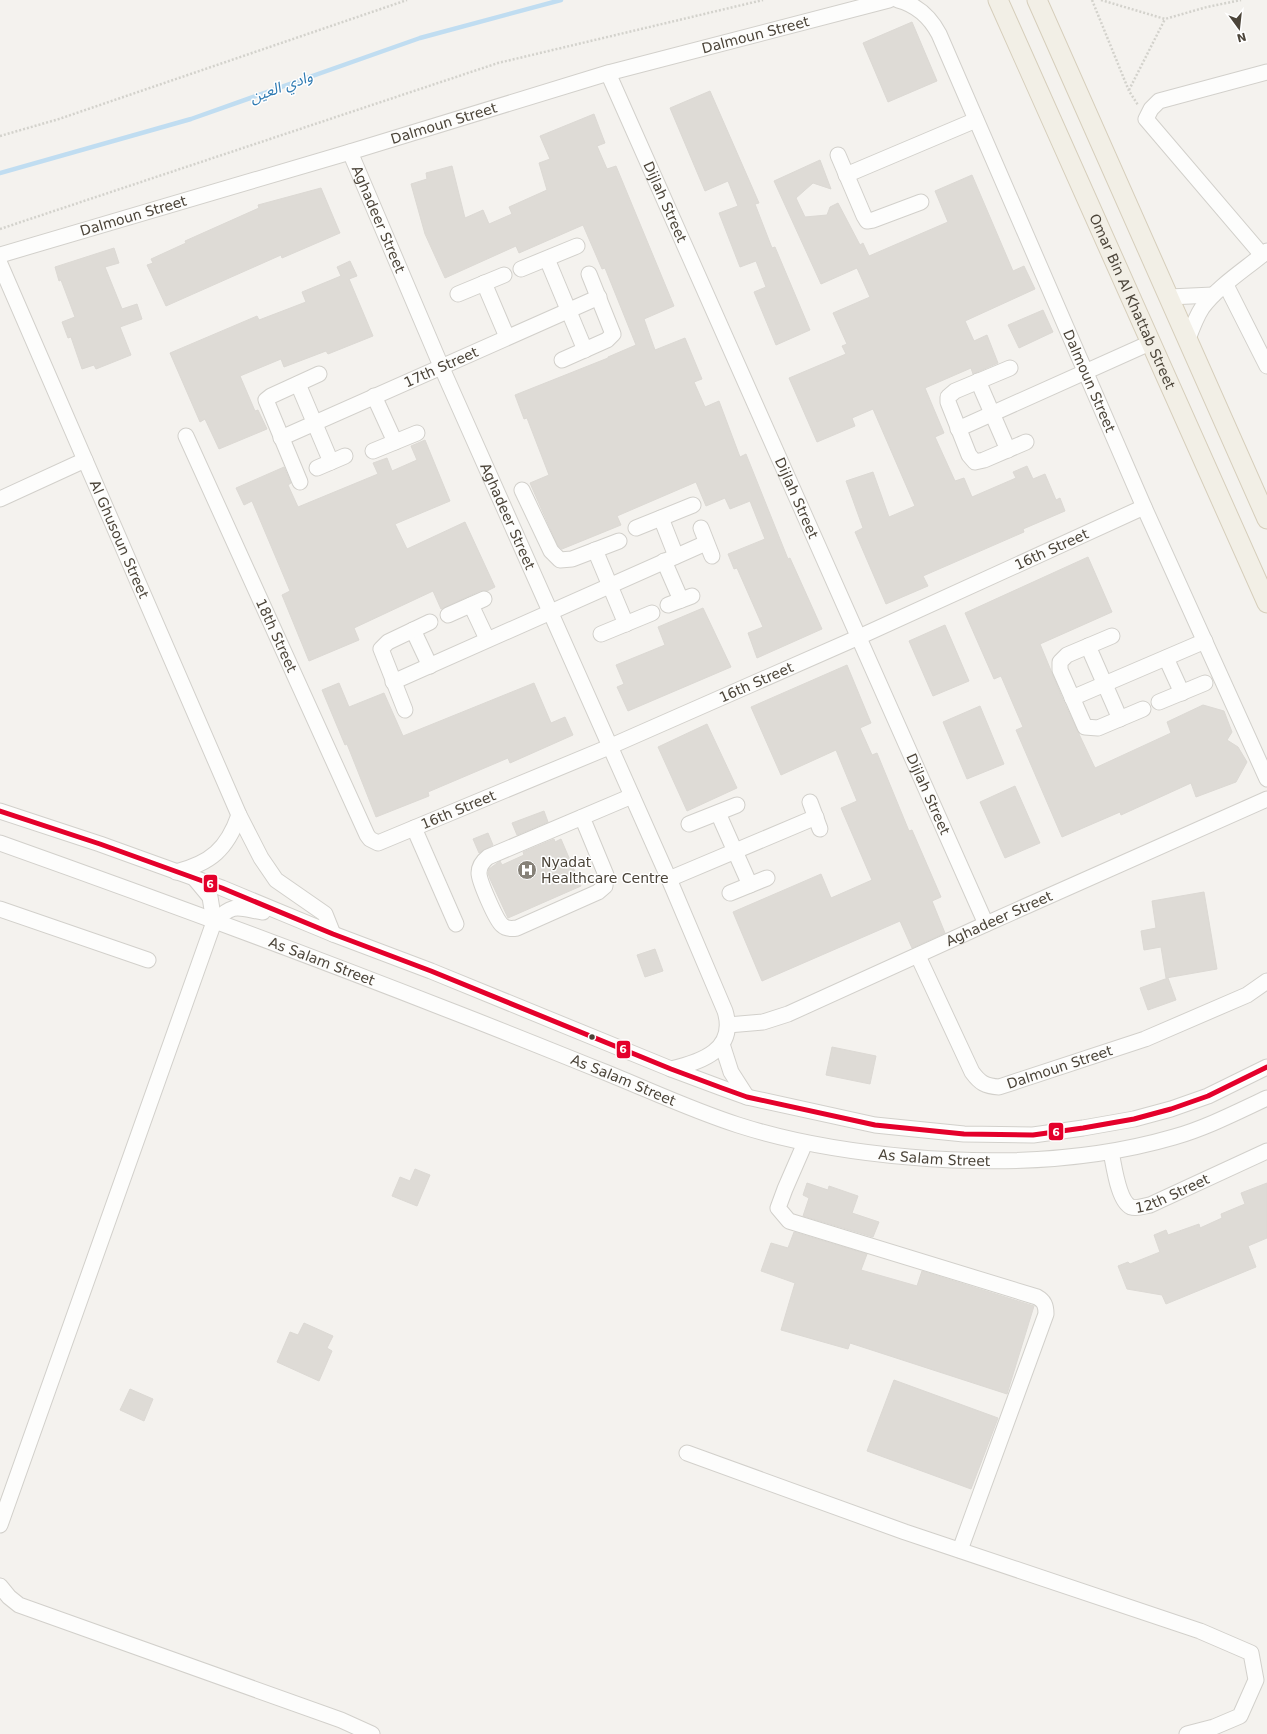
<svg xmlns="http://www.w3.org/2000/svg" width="1267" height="1734" font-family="'DejaVu Sans','Noto Sans Arabic',sans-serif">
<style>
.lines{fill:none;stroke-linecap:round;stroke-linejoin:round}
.stream{stroke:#c0ddf1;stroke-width:4.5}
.building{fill:#dedbd6;stroke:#dcd9d4}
.minor-casing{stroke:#d2d0cb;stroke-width:17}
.major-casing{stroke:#d6cebb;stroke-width:21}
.path{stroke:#d3d2cc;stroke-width:2.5;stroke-dasharray:2 2;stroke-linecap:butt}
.minor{stroke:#fdfdfc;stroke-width:15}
.major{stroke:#f2efe6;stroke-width:19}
.bus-1-casing{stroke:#fff;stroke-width:8}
.bus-1{stroke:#e4002b;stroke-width:5}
.bus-dot{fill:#4b4439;stroke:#fff;stroke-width:1.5}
.labels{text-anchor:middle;stroke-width:3;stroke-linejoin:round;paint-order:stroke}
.street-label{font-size:14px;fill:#4b4439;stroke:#fff}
.poi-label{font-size:14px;fill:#4b4439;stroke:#fff;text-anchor:start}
.water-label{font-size:15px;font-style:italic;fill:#2e7ab2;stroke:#fff}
.line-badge{stroke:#fff;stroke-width:1.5}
.badge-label{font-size:11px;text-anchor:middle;font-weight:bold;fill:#fff}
</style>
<rect width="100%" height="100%" fill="#f4f2ee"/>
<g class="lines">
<!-- stream -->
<path class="stream" d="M0,173l191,-54 229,-81 141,-38"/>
</g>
<!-- building -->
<path class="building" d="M912,22l25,59 -49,21 -25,-59z
M710,91l49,112 -4,1 17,44 3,-1 35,83 -34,15 -22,-53 12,-5 -10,-26 -16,6 -21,-54 19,-7 -10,-25 -23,10 -35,-83z
M594,114l11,29 -8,3 10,23 9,-3 58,140 -30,13 11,31 30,-12 17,41 -8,3 11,25 14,-6 21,56 6,-3 42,105 2,-1 32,71 -65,29 -9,-25 15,-6 -26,-59 -3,1 -6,-15 37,-15 -15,-38 -20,8 -5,-11 -19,8 -10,-24 -79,34 4,9 -59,24 -4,-3 -17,-38 -11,-25 19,-8 -22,-57 -3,1 -9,-24 93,-37v-1l28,-12 -31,-77 -3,1 -19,-44 -64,28 -3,-7 -71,32 -20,-44 -14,-50 16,-5 -1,-6 26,-7 13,52 18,-8 6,14 23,-10 -3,-7 38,-17 -8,-27 11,-4 -10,-23z
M820,160l11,29 -18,-6 -17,15 9,19 22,-2 3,-8 8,-4 22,42 3,-2 6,13 79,-34 -13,-31 37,-16 41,96 11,-5 11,23 -70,32 9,20 13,-6 11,28 -25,11 -2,-6 -46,20 19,45 -9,4 20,44 9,-3 8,19 44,-19 -3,-6 14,-6 6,13 12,-5 11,26 4,-2 5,13 -42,18 1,3 -101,44 5,10 -42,18 -31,-72 8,-4 -17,-47 27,-9 16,45 26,-11 -42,-97 -21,9 3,8 -38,16 -28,-64 57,-24 -4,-8 5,-2 -14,-31 37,-16 -13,-29 -36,16 -47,-103z
M321,188l19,45 -58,25 -1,-3 -115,51 -19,-41 6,-2 -2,-4 35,-16 -1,-2 74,-33 -1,-3z
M114,248l5,15 -14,4 17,42 15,-5 5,15 -22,8 11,28 -35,14 -2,-4 -12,4 -11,-32 -3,1 -6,-16 13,-5 -14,-37 -2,1 -4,-14z
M350,261l7,15 -8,3 24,57 -45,18 -2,-3 -42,16 -3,-8 -41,17 15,35 3,-1 9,19 -48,20 -14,-30 -5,3 -30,-69 87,-37 2,4 47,-18 -4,-10 39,-16 -4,-9z
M1043,310l10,22 -34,16 -11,-23z
M425,440l25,61 -55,23 12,25 58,-27 30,65 -8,4h-7l-39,18 -8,-18 -79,37 5,12 -50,21 -27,-66 8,-4 -38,-90 -8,4 -8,-17 48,-21 7,16 -3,2 10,22 80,-33 -5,-11 14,-5 5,13 25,-11 -6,-14z
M1088,557l24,55 -72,32 24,58 31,66 76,-35 -4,-11 36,-17 21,6 8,21 -5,8 11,7 9,15 -11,20 -40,15 -5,-14 -70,32 -1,-3 -58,25 -46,-107 7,-3 -22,-51 -7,3 -29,-66z
M703,608l28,59 -103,44 -11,-24 7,-3 -8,-19 49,-20 -7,-18z
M945,625l24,56 -36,15 -24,-55z
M847,665l24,58 -11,5 12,27 5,-2 32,78 3,-1 29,67 -9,4 13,32 -33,15 -12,-27 -138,60 -29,-69 88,-38 10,24 41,-18 -31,-72 16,-7 -21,-51 -55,25 -30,-68z
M339,683l10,24 35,-14 19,43 131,-53 17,40 14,-6 8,18 -63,28 -2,-5 -80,34 1,4 -53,21 -29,-73 -2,1 -23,-55z
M980,706l24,58 -37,15 -24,-57z
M707,724l30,64 -50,23 -29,-64z
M1015,786l25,57 -35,15 -25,-56z
M544,811l4,11 -31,13 -5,-12z
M488,833l5,12 -14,8 -6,-14z
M554,839l1,3 6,-3 20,47 -73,32 -18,-39 -2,-6 1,-4 11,-8 2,4 22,-10 -1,-3z
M1204,892l13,77 -51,9 -5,-31 -17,3 -3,-19 15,-3 -4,-27z
M655,949l8,22 -18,6 -8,-22z
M1168,978l8,22 -28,10 -8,-22z
M832,1047l44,9 -6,28 -44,-9z
M415,1169l15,6 -13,31 -25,-10 8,-19 10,4z
M807,1183l21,7 1,-4 29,10 -6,17 27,9 -6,15 -70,-21 6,-18 -6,-3z
M1267,1183v55l-19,8 8,21 -90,37 -4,-9 -35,-6 -9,-23 10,-4 2,2 30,-12 -6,-17 12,-5 2,5 31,-11 1,4 22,-10 -1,-4 24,-10 -4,-11z
M794,1232l73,22 -6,16 56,16 5,-15 112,35 -27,88 -157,-51 -2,6 -67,-19 14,-47 -34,-12 10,-28 17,5z
M304,1323l29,13 -6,12 5,3 -13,30 -42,-19 13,-30 8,3z
M894,1380l104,38 -27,71 -104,-38z
M130,1389l23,10 -9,22 -24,-11z"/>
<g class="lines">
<defs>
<g id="minor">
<path id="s1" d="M898,0c19,5 32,17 41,34l205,473 123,272"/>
<path id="s2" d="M608,73l378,851"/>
<path id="s3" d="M350,152l91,214 228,513 56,132c12,39 -24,51 -54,58"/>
<path d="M838,155l26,61 3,5 6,-1 48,-18"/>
<path d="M846,175l130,-55"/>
<path id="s4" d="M0,255l350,-103 258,-79 281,-73"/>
<path d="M1262,255l-116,-136 5,-10 8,-8 108,-29"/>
<path d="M547,259l38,91"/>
<path id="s5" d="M0,264l239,551 22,43 15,22 49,34 8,20"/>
<path d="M521,269l56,-23"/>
<path d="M484,283l23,54"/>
<path d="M1226,285l41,81"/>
<path d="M458,294l46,-19"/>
<path d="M1169,297l44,-2"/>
<path d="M1188,339c4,-11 8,-22 14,-31 15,-21 45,-40 65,-57"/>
<path d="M562,360l45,-20 6,-6 -24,-60"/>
<path d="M1010,368l-55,23 -7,6v5l21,53 6,7 9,-2 42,-18"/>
<path d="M978,381l30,69"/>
<path d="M298,384l33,78"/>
<path d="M374,396l21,46"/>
<path d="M958,429l194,-87"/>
<path id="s6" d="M186,436l181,399 3,4 8,4 231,-96 250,-110 285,-130"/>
<path id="s7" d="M281,438l318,-141"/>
<path d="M373,451l44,-18"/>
<path d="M317,468l28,-12"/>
<path d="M300,482l-34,-82 5,-4 48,-22"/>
<path d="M522,490l29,61 9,9 12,-1 47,-18"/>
<path d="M0,499l85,-39"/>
<path d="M661,518l15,38"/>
<path d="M636,528l57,-23"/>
<path d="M701,528l11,28"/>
<path d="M595,550l31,74"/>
<path d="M664,561l17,39"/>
<path d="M471,605l16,34"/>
<path d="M668,605l24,-9"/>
<path d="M448,615l36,-16"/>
<path d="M413,630l17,36"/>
<path d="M601,634l51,-21"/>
<path d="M1112,636l-45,19 -7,7v8l25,57 13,1 45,-19"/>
<path d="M1088,646l32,73"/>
<path d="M1166,658l16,35"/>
<path d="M393,682l313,-139"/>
<path d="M1072,698l133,-57"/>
<path d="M1159,702l46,-19"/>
<path d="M405,710l-24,-61 7,-7 42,-20"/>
<path d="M810,802l10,27"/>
<path d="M0,811l100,33 122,44 111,46 98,37 240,98 51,19 25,9 128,28 89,9 69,1 50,-7 51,-9 37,-10 37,-13 59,-29"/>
<path d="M718,813l32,72"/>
<path d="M582,817l24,58 -1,11 -7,6 -81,36c-6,1 -11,1 -15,-3 -6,-5 -23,-44 -23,-52 0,-7 4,-12 9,-16l144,-61"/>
<path d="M689,824l48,-19"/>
<path d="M414,828l42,96"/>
<path id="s8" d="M0,843c149,53 298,108 446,166 52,20 104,41 156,62 45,18 89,39 136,54 56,18 113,27 171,32 90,8 179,5 265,-20 32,-9 63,-25 93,-39"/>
<path d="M176,872c35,-9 51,-23 63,-57"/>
<path d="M669,879l147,-62"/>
<path d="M730,893l37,-15"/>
<path d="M0,909l148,51"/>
<path d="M214,922c20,-20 24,-14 49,-10"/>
<path id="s9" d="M918,956l54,116c8,11 13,14 27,15l146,-48 102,-44 20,-14"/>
<path id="s10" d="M728,1025l35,-3 25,-8 198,-90 281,-125"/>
<path d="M722,1044l9,28 16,25"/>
<path d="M805,1143l-20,46 -7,19 11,13 248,76c7,4 9,8 9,17l-86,236"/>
<path id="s11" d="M1111,1152c3,13 7,49 20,55 6,2 13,-1 19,-2l117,-54"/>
<path d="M687,1453l218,79 295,99 51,22 5,27 -16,36 -26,11 -27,7"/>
<path d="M0,1525l214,-603 -4,-25 -15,-18"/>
<path d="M0,1586l9,11 10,8 322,115 31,14"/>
</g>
<g id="major">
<path id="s12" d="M998,0l269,603"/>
<path d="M1037,0l230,519"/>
</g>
</defs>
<!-- minor casing -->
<use href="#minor" class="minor-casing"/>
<!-- major casing -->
<use href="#major" class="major-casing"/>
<!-- path -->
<path class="path" d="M1092,0l37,91 9,14
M1101,0l64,19 42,-12 34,-7
M1129,90l36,-71
M0,136l59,-17 348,-119
M0,229l498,-166 265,-63"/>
<!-- minor -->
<use href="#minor" class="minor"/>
<!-- major -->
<use href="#major" class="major"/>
<defs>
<path id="bus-1" d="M0,811l100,33 122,44 111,46 98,37 240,98 51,19 25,9 128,28 89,9 69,1 50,-7 51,-9 37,-10 37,-13 59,-29"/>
</defs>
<!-- bus-1 casing -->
<use href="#bus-1" class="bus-1-casing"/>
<!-- bus-1 -->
<use href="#bus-1" class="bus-1"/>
</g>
<!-- icons -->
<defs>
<symbol id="hospital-disc" viewBox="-11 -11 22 22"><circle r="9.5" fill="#868178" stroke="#fff"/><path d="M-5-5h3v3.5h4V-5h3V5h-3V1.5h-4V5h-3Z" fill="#fff"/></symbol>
</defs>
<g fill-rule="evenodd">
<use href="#hospital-disc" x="516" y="859" width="22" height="22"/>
</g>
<!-- markers -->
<circle class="bus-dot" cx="592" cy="1037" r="3.5"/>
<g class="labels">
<!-- street labels -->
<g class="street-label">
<text dy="5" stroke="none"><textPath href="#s4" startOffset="787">Dalmoun Street</textPath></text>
<text dy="5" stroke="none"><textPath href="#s4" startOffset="463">Dalmoun Street</textPath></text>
<text dy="5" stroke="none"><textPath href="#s2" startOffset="141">Dijlah Street</textPath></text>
<text dy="5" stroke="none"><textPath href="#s4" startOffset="139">Dalmoun Street</textPath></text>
<text dy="5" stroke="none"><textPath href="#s3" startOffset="73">Aghadeer Street</textPath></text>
<text dy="5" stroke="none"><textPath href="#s12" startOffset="330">Omar Bin Al Khattab Street</textPath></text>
<text dy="5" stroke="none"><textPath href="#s7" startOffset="175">17th Street</textPath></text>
<text dy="5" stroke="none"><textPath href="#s1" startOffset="433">Dalmoun Street</textPath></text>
<text dy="5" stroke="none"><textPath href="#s2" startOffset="465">Dijlah Street</textPath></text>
<text dy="5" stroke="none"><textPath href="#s3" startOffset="397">Aghadeer Street</textPath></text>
<text dy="5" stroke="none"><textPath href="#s5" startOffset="300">Al Ghusoun Street</textPath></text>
<text dy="5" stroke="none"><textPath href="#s6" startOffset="1187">16th Street</textPath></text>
<text dy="5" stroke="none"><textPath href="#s6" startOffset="219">18th Street</textPath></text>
<text dy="5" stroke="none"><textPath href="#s6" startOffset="863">16th Street</textPath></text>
<text dy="5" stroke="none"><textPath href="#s2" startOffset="789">Dijlah Street</textPath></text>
<text dy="5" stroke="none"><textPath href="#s6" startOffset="539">16th Street</textPath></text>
<text dy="5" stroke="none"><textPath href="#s10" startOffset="293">Aghadeer Street</textPath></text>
<text dy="5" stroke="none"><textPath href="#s8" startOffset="343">As Salam Street</textPath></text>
<text dy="5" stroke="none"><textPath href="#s9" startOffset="224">Dalmoun Street</textPath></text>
<text dy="5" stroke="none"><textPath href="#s8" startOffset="667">As Salam Street</textPath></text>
<text dy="5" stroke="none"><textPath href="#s8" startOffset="990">As Salam Street</textPath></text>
<text dy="5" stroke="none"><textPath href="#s11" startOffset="104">12th Street</textPath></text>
</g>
<!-- poi labels -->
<g class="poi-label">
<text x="541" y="867">Nyadat<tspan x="541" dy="16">Healthcare Centre</tspan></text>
</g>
<!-- water labels -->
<g class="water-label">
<text transform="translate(281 87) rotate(-20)" y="5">وادي العين</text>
</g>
</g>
<g class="line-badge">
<rect x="203" y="874" width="15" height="19" rx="4" fill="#e4002b"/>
<rect x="616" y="1040" width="15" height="19" rx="4" fill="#e4002b"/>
<rect x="1048" y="1122" width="16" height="19" rx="4" fill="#e4002b"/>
</g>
<g class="badge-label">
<text x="210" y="888">6</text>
<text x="623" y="1053">6</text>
<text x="1056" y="1136">6</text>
</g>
<!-- north arrow -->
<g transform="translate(1239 28) rotate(165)" stroke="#ffffff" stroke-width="3" paint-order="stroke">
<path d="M0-3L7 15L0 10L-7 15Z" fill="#4b4439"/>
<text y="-6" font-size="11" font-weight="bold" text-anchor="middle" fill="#4b4439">N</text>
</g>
</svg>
